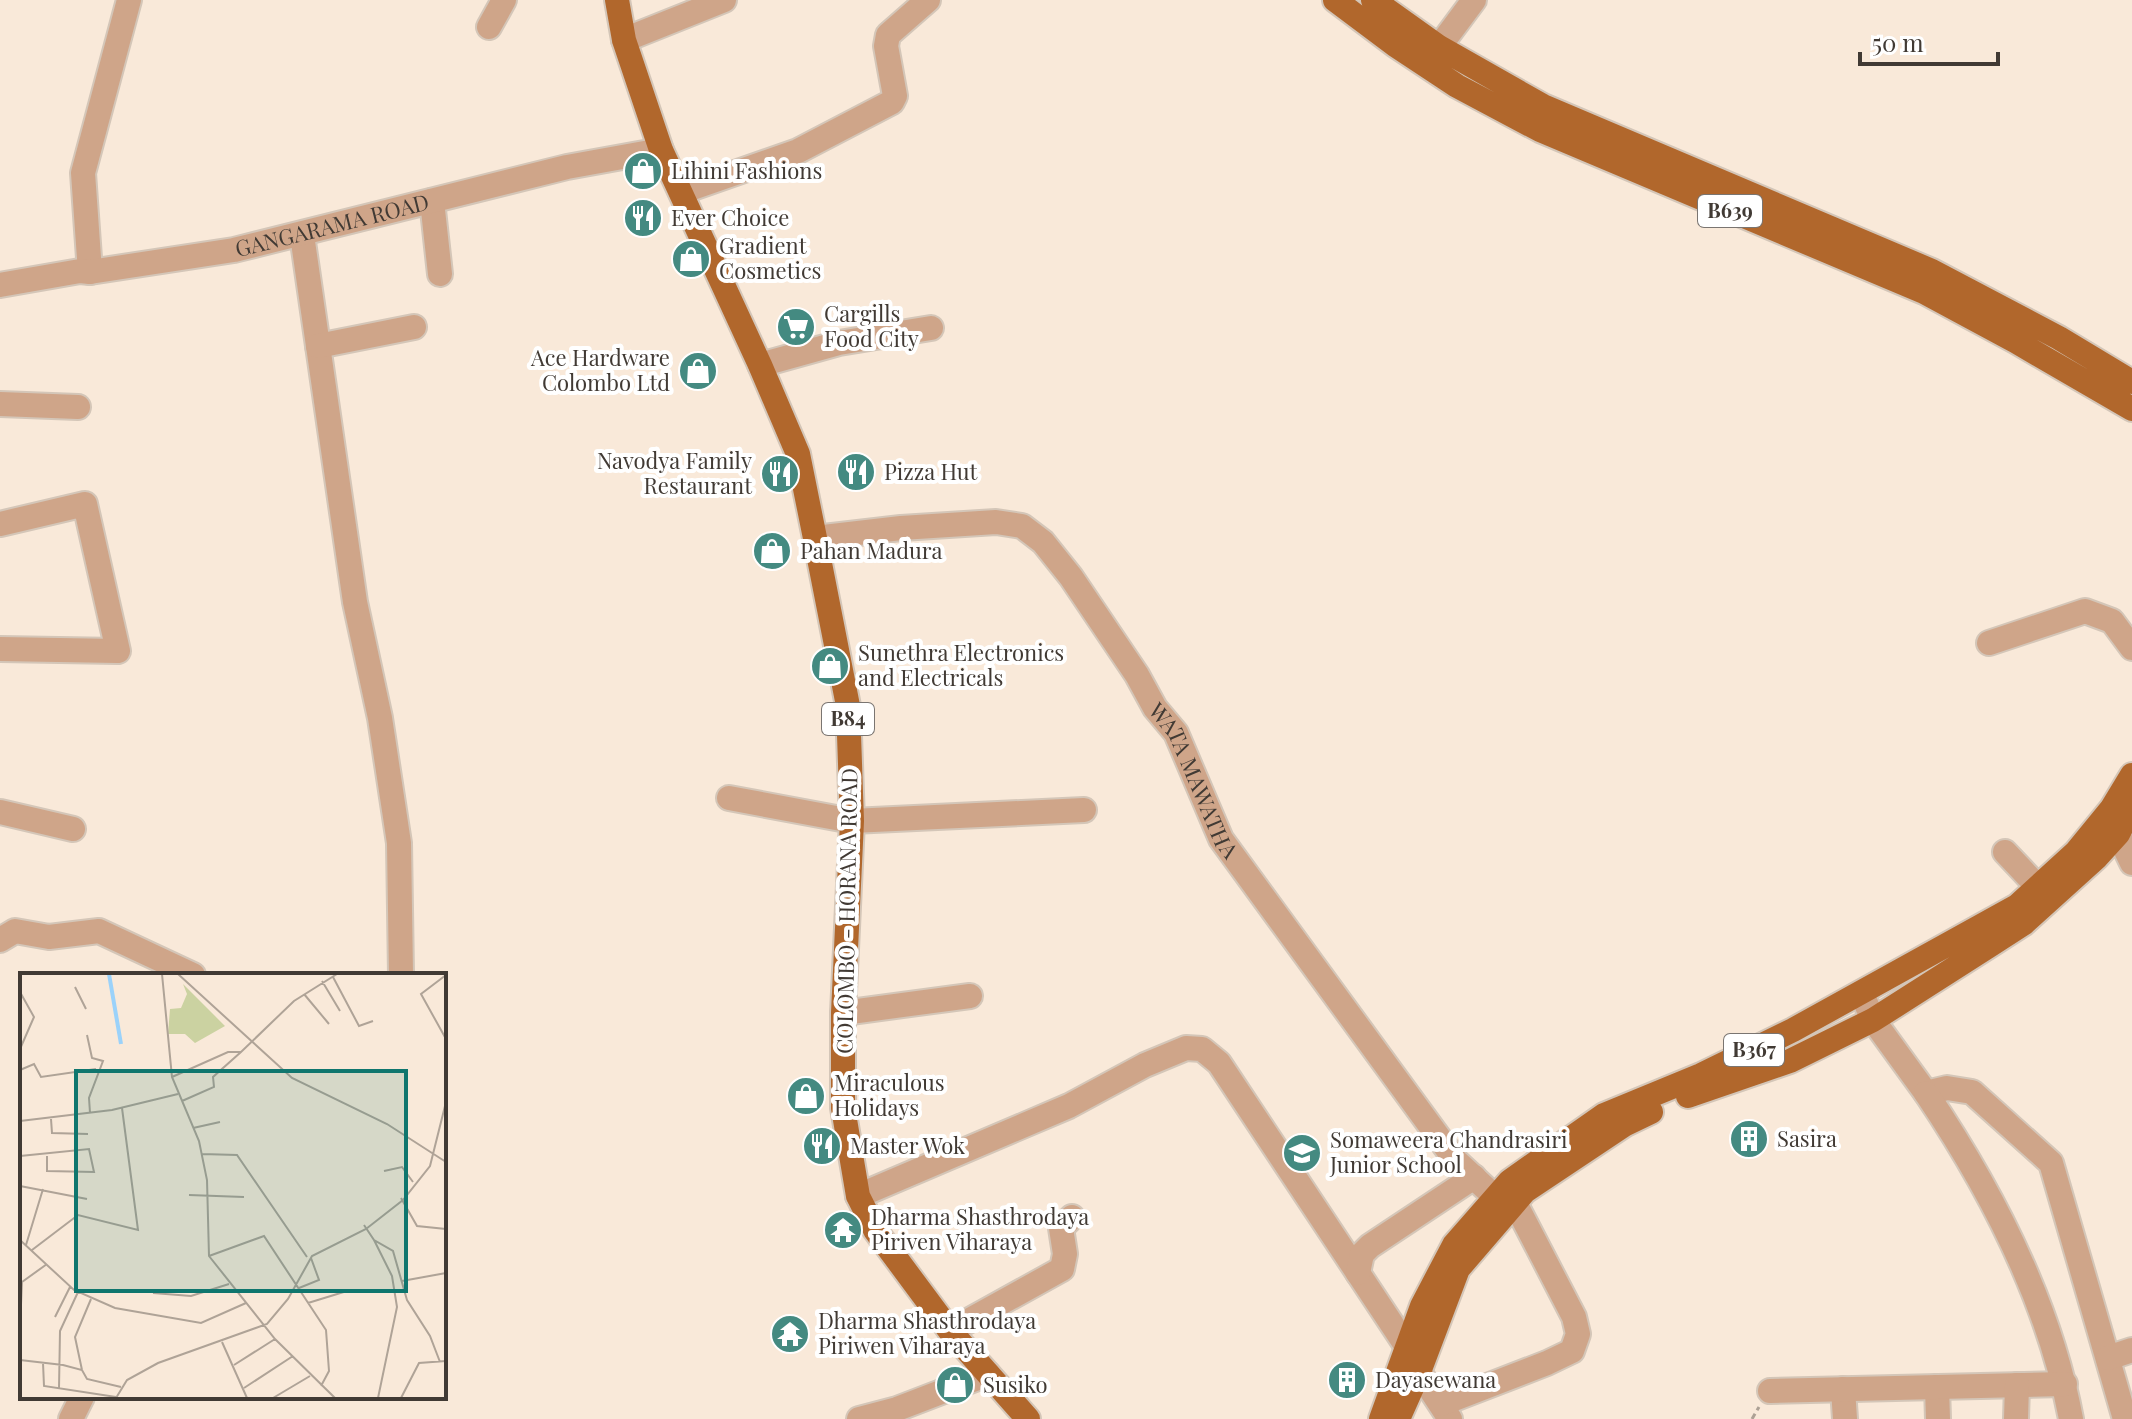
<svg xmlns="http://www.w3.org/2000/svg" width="2132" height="1419" font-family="'Playfair Display',serif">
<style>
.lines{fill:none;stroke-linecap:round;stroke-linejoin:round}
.minor-casing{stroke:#d4c6b8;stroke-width:28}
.major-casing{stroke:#d4c6b8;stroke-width:28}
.path{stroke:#ada195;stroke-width:3;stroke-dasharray:6 4;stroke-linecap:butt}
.minor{stroke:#cfa589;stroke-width:24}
.major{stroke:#b1672c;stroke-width:24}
.labels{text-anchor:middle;stroke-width:8;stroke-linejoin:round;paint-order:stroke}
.shield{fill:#fff;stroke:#7a7571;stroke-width:2}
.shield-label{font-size:20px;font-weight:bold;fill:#413a34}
.poi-label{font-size:22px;fill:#413a34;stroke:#fff;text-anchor:start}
.street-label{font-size:22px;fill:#413a34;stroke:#fff}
.inset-river{fill:none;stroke:#9bd2fa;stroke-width:4}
.inset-road{fill:none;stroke:#afa397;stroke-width:2}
.view{fill:#0f766e;fill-opacity:0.15;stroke:#0f766e;stroke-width:4}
.inset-edge{fill:none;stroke:#413a34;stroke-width:4}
</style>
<rect width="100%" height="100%" fill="#f9e9d9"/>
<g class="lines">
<defs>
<g id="minor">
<path d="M489,27l15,-27"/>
<path d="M624,40l100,-40"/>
<path d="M1439,47l35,-47"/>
<path d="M681,192l117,-41 94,-49 3,-6 -9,-50 2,-11 40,-35"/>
<path d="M432,201l8,73"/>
<path d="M302,235l53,367 25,116 19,125 2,132"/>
<path d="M90,272l-7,-99 46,-173"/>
<path id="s1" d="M0,285l80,-14 10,1 144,-22 333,-83 94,-17"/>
<path d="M318,346l96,-19"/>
<path d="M760,365l79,-22 92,-15"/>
<path d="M0,404l78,3"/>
<path d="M0,524l85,-20 33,147 -118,-2"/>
<path id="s2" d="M815,538l86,-10 95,-6 26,4 21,16 28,35 66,98 18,33 21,25 45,106 235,322 39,36"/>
<path d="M1989,643l96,-32 27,10 20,27"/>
<path d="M729,798l123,23 232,-11"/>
<path d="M0,812l73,17"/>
<path d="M2104,823l14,11 14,29"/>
<path d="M2005,852l33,35"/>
<path d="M0,940l15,-9 34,6 50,-6 94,44"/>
<path d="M1862,994l11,26 53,73 21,-5 25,4 79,71 74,256"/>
<path d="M843,1013l127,-17"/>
<path d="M1926,1093c66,98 123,208 145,326"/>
<path d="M858,1196l211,-90 76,-41 41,-17 16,1 17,14 188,284 12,25 31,47"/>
<path d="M1358,1273l4,-19 8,-8 104,-69"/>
<path d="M950,1331l112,-62 3,-15 -4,-26 11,-11"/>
<path d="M2108,1358l24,-8"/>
<path d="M1937,1387l1,32"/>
<path d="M1843,1389l2,30"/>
<path d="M1770,1391l295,-7"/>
<path d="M1441,1404l106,-41 25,-12 6,-17 -4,-17 -59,-114"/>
<path d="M71,1419l11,-22"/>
<path d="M859,1419l38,-10 91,-35"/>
<path d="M2016,1419l1,-34"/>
</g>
<path id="major" d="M617,0l7,40 37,110 99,215 38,89 17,84 33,168 4,115 -9,192v95l15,88 17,34 75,101 78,88
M1335,0l60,45 62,41 83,44 384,162 91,49 117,68
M1373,0l66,47 104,59 389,165 127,67 73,44
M1688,1096l102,-35 83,-41 116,-74 34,-22 74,-67 21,-23 14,-27
M1381,1419l41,-113 32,-61 56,-64 94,-66 97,-40 92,-45 224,-124 59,-54 36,-44 20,-33
M1398,1419l21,-47 39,-103 67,-78 99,-66 27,-13"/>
</defs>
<!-- minor casing -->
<use href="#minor" class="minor-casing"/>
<!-- major casing -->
<use href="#major" class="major-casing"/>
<!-- path -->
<path class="path" d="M1752,1419l7,-12"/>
<!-- minor -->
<use href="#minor" class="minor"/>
<!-- major -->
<use href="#major" class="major"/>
</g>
<!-- icons -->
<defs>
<symbol id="shop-disc" viewBox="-11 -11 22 22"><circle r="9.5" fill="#448a81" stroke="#fff"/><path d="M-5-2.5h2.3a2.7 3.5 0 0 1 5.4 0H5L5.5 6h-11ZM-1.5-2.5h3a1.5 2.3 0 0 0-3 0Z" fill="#fff"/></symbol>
<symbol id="restaurant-disc" viewBox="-11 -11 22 22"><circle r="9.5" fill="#448a81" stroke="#fff"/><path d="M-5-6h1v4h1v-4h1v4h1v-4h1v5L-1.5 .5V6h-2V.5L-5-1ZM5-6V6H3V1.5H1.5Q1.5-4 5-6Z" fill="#fff"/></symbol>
<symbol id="supermarket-disc" viewBox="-11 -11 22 22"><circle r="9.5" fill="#448a81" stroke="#fff"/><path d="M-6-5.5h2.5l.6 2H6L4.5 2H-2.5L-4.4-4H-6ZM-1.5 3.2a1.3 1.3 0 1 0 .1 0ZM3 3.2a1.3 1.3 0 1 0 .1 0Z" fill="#fff"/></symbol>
<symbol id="building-disc" viewBox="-11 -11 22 22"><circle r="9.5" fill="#448a81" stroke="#fff"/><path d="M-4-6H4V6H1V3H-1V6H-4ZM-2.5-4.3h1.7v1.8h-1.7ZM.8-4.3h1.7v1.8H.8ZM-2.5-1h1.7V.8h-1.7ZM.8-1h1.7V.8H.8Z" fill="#fff"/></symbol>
<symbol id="school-disc" viewBox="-11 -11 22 22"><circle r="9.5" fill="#448a81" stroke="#fff"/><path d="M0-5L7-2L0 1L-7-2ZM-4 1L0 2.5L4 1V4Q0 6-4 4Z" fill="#fff"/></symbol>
<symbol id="temple-disc" viewBox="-11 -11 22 22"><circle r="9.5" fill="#448a81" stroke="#fff"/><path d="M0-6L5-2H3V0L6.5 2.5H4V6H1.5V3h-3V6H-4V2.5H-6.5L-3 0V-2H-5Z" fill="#fff"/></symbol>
</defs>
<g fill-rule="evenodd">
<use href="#shop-disc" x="621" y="149" width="44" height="44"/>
<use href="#restaurant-disc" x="621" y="196" width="44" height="44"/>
<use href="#shop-disc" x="669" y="237" width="44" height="44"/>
<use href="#supermarket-disc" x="774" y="305" width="44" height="44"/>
<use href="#shop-disc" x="676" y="349" width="44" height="44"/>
<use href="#restaurant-disc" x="834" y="450" width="44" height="44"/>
<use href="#restaurant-disc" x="758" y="452" width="44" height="44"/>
<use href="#shop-disc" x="750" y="529" width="44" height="44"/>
<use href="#shop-disc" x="808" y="644" width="44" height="44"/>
<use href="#shop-disc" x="784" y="1074" width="44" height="44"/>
<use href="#building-disc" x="1727" y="1117" width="44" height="44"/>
<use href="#restaurant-disc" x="800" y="1124" width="44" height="44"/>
<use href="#school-disc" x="1280" y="1131" width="44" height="44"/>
<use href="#temple-disc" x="821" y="1208" width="44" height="44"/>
<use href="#temple-disc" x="768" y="1312" width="44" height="44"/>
<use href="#building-disc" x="1325" y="1358" width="44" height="44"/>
<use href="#shop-disc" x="933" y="1363" width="44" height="44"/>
</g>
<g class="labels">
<!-- shield labels -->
<g class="shield">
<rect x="1698" y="195" width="64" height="32" rx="6"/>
<rect x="822" y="703" width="52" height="32" rx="6"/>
<rect x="1724" y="1034" width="60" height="32" rx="6"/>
</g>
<g class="shield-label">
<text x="1730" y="218">B639</text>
<text x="848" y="726">B84</text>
<text x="1754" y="1057">B367</text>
</g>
<!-- poi labels -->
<g class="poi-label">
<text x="671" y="179">Lihini Fashions</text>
<text x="671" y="226">Ever Choice</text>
<text x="719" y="254">Gradient<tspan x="719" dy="25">Cosmetics</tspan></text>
<text x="824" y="322">Cargills<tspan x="824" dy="25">Food City</tspan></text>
<text x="670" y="366" text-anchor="end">Ace Hardware<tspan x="670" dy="25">Colombo Ltd</tspan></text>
<text x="752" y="469" text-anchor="end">Navodya Family<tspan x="752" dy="25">Restaurant</tspan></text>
<text x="884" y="480">Pizza Hut</text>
<text x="800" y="559">Pahan Madura</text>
<text x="858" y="661">Sunethra Electronics<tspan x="858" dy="25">and Electricals</tspan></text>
<text x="834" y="1091">Miraculous<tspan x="834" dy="25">Holidays</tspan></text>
<text x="1777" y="1147">Sasira</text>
<text x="1330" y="1148">Somaweera Chandrasiri<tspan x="1330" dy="25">Junior School</tspan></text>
<text x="850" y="1154">Master Wok</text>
<text x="871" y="1225">Dharma Shasthrodaya<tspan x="871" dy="25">Piriven Viharaya</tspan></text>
<text x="818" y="1329">Dharma Shasthrodaya<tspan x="818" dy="25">Piriwen Viharaya</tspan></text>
<text x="1375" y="1388">Dayasewana</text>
<text x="983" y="1393">Susiko</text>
</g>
<!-- street labels -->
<g class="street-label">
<text dy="8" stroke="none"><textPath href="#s1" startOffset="338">GANGARAMA ROAD</textPath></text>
<text dy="8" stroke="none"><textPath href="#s2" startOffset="518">WATA MAWATHA</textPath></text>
<text transform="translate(847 911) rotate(-89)" y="8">COLOMBO - HORANA ROAD</text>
</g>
</g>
<!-- overview -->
<g transform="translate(20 973)">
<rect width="426" height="426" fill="#f9e9d9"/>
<path d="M163,11l42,42 -30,17 -10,-9h-17l2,-25 11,-1 6,-14z" fill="#cbd2a1"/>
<path class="inset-river" d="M89,1l12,70"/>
<path class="inset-road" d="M142,1l10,103 27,64 8,39 2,76 66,83 60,59M158,1l114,104 95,46 59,38M426,2l-25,19 25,45M313,4l26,49 14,-5M302,8l18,30M55,14l11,22M0,19l14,25 -14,32M284,21l25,30M67,62l5,23 11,3 -14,37 1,15M0,97l14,-6 7,13 55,-8M152,104l56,-25h13l53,-51 43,-27M162,128l32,-14 -1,-10 28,-25M31,146l1,14 36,1M0,148l92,-11 66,-16M173,155l27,-6M182,181l35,1 70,102M0,183l69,-7 5,23 -47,-1v-15M364,198l18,-4 11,15M0,213l67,13M169,222l55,2M381,225l16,28 29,3M344,252l10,15 19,11 14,49 23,36 10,26M0,267l54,50 41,18 86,15 45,-20M354,267l18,36 5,31 -19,91M6,272l17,-56M12,277l46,-35 60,15 -16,-122M189,283l55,-20 62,94 3,41 -8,15M382,308l44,-8M279,315l20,-8 -8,-22M133,320l38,3 38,-12M288,330l39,-12M35,344l15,-30M0,354l2,-45 25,-18M202,369l25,56M0,387l43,5 19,5 5,9 34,8M23,390l1,23 72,11M214,392l41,-26M62,397l-7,-33 16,-38M39,415l1,-57 18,-39M224,415l49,-32M96,425l11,-18 31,-17 109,-39 21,-25 24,-43 54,-27 37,-29 27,-34 16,-64M253,425l37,-22M381,425l18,-35 27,-2"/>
<path class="view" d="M56,98h330v220h-330z"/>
<rect width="426" height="426" class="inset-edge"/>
</g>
<!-- scale -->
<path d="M1860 52v12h138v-12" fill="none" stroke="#413a34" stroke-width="4"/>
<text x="1872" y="52" font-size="24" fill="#413a34" stroke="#ffffff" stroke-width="6" paint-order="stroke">50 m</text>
</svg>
